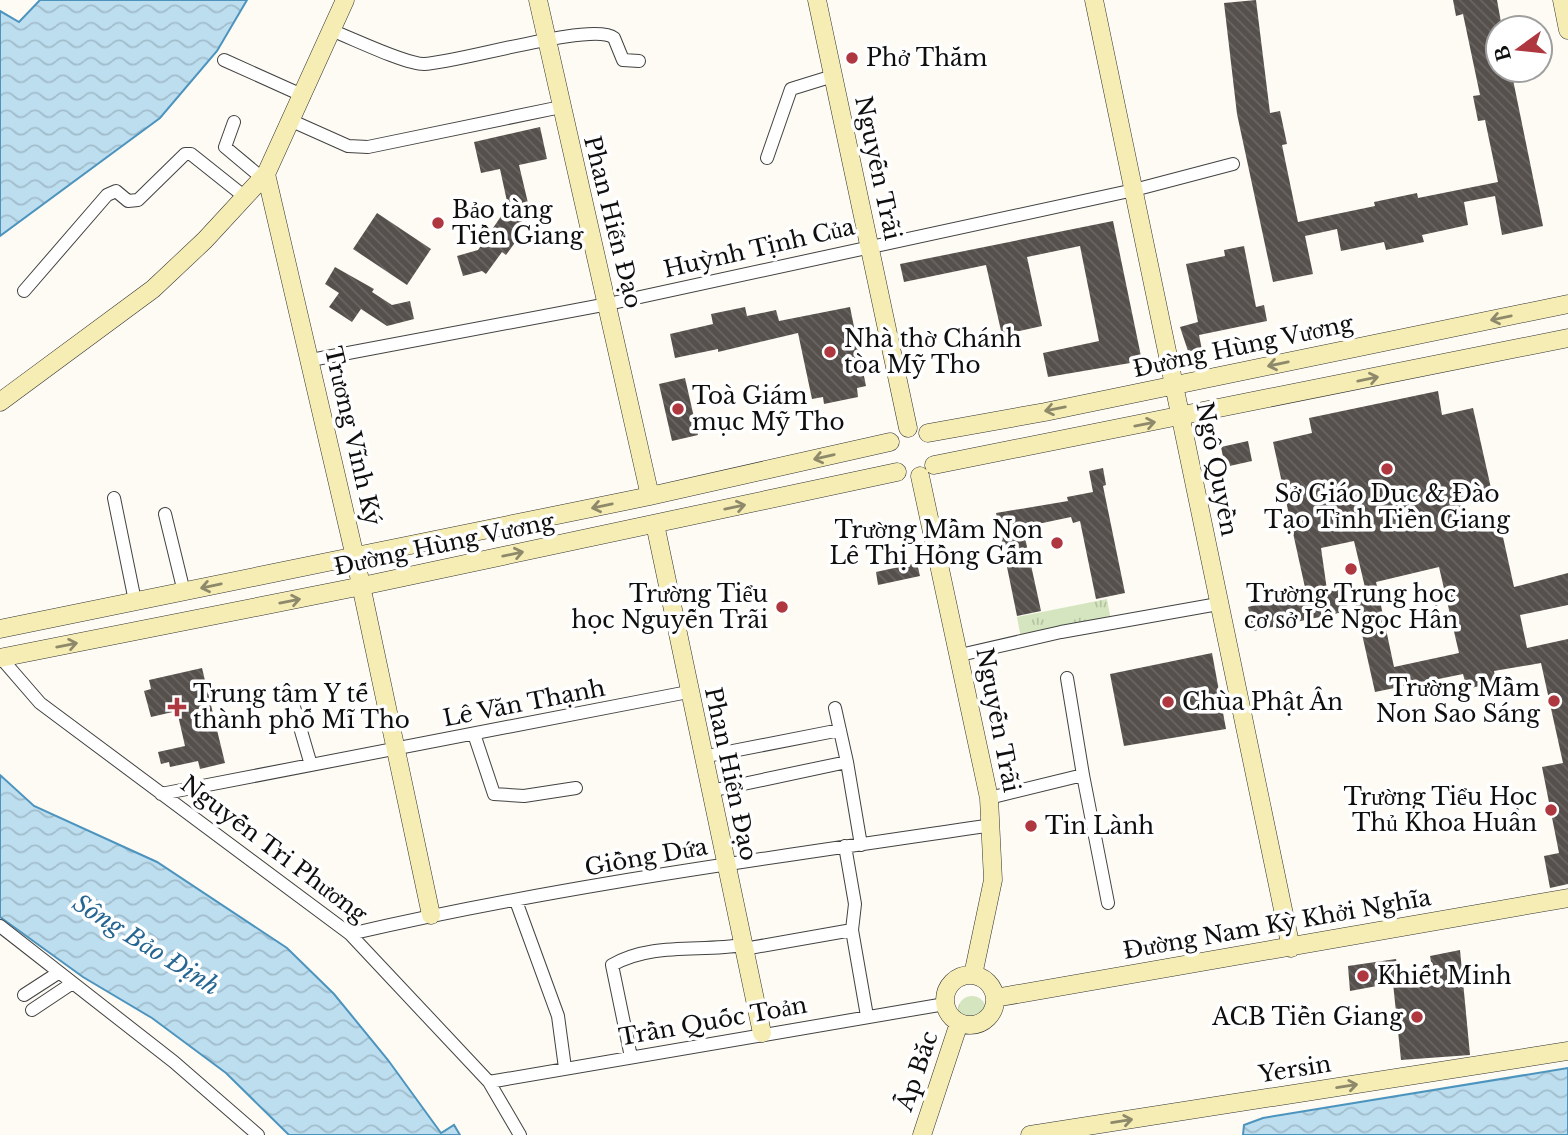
<svg xmlns="http://www.w3.org/2000/svg" width="1568" height="1135" font-family="'Libre Baskerville',serif">
<style>
.grass{fill:url(#grass-tufts)}
.water{fill:url(#water-waves);stroke:#4c94be;stroke-width:2}
.building{fill:url(#building-back-hatch);fill-rule:evenodd}
.lines{fill:none;stroke-linecap:round;stroke-linejoin:round}
.street-casing{stroke:#424242;stroke-width:14}
.secondary-casing{stroke:#313131;stroke-width:19}
.street{stroke:#fff;stroke-width:12}
.secondary{stroke:#f6edb5;stroke-width:18}
.oneway{stroke:#8e896a}
.poi-dot{fill:#af3740;stroke:#fff;stroke-width:2.5}
.labels{text-anchor:middle;stroke-width:7;stroke-linejoin:round;paint-order:stroke}
.poi-label{font-size:23px;fill:#0f0f0f;stroke:#fff;text-anchor:start}
.street-label{font-size:23px;fill:#0f0f0f;stroke:#fff}
.water-label{font-size:24px;font-style:italic;fill:#266693;stroke:#fff}
</style>
<defs>
<pattern id="grass-tufts" width="24" height="20" patternUnits="userSpaceOnUse" patternTransform="scale(1.75)"><rect width="24" height="20" fill="#d4e5bf"/><path d="M3 7l-1-3M5 7V3M7 7l1-3M15 17l-1-3M17 17v-4M19 17l1-3" fill="none" stroke="#b5c3a3"/></pattern>
<pattern id="water-waves" width="16" height="10" patternUnits="userSpaceOnUse" patternTransform="scale(1.75)"><rect width="16" height="10" fill="#bddeef"/><path d="M0 5q4-4 8 0t8 0" fill="none" stroke="#a1bdcc"/></pattern>
<pattern id="building-back-hatch" width="6" height="6" patternUnits="userSpaceOnUse" patternTransform="scale(1.75)"><rect width="6" height="6" fill="#56504d"/><path d="M-1 5l2 2M0 0l6 6M5-1l2 2" fill="none" stroke="#696562"/></pattern>
</defs>
<rect width="100%" height="100%" fill="#fdfbf3"/>
<!-- grass -->
<path class="grass" d="M1107,599l5,27 -90,18 -5,-27z
M958 1010a14 14 0 1 1 28 0a14 14 0 1 1-28 0Z"/>
<!-- water -->
<path class="water" d="M40,0h207l-30,51 -57,67 -160,118v-225l19,11z
M0,775l34,31 123,56 130,86 47,46 54,66 53,73 13,-8 6,10h-171l-63,-62 -74,-55 -69,-41 -83,-60z
M1568,1068v67h-325l1,-10 19,-7z"/>
<!-- building -->
<path class="building" d="M1256,0l14,113 10,-2 7,33 -5,1 16,77 77,-16 -1,-4 43,-9 1,5 80,-16 -13,-62 -7,1 -5,-25 7,-1 -17,-81 -7,2 -3,-16h44l5,28h-4v42h13l32,156 -41,9 -7,-39 -31,6 4,23 -46,10 2,7 -38,8 -2,-8 -43,9 -4,-22 -32,7 8,38 -40,8 -36,-168 -13,-111z
M540,127l7,32 -28,6 9,38 5,3 -19,26 5,5 -13,18 -4,-3 -16,22 -4,-3 -19,5 -6,-20 21,-6 30,-44 -8,-37 -19,4 -7,-31z
M377,213l54,36 -24,36 -54,-36z
M1113,221l29,140 -94,16 -5,-24 56,-12 -19,-95 -53,11 15,69 -40,9 -16,-70 -82,17 -4,-18z
M1244,246l12,61 8,-2 3,16 -68,14 3,15 -14,1 -8,-24 18,-5 -12,-58 39,-8 -1,-6z
M335,267l39,22 -2,3 20,13 18,-4 4,18 -27,7 -26,-17 -9,13 -23,-15 10,-14 -14,-9z
M745,307l2,9 29,-6 3,11 71,-14 16,79 -9,2 1,9 -34,7 -1,-7 -11,2 -14,-66 -80,19v-3l-43,9 -5,-24 43,-10 -2,-10z
M685,378l13,57 -26,6 -13,-57z
M1438,391l4,24 31,-7 20,89 -32,7 5,23 33,-8 15,68 54,-14v32l-48,10 7,33 41,-9v245l-18,4 -6,-32 15,-3 -17,-86 21,-4 -22,-100 -47,8 2,11 -29,7 -4,-15 -88,18 -20,-89 13,-3 -14,-59 -33,7 6,42 16,-3 5,24 -95,20 -5,-24 58,-15 -33,-150 39,-9 -3,-15zM1439,567l20,86 -65,14 -18,-85z
M1248,441l4,20 -27,6 -4,-20z
M1103,468l3,17 -3,1 22,107 -29,6 -16,-78 -7,2 -2,-6 -38,8 1,6 -10,2 17,78 -24,5 -21,-103 72,-12 -1,-4 26,-5 -4,-21z
M917,563l3,13 -42,9 -2,-13z
M1212,653l14,76 -102,17 -14,-72z
M202,668l23,95 -25,6 -2,-8 -28,6 -1,-5 -8,2 -3,-12 27,-6 -8,-35 -26,6 -7,-26 7,-2 -2,-9z
M1460,950l10,105 -69,5 -8,-77 -43,8 -2,-25 48,-7 4,17 33,-3 -3,-17z"/>
<g class="lines">
<defs>
<path id="street" d="M333,31c21,8 72,33 91,33 34,-1 169,-43 190,-26l9,22 16,1
M224,60l80,36
M292,121l56,25 20,1 193,-40
M234,122l-9,25 37,31
M767,158l24,-69 42,-13
M24,291l83,-96 9,-4 12,10 10,-1 47,-46h6l54,43
M311,360l297,-56 526,-114 99,-26
M114,498l21,103
M165,514l19,78
M960,655l101,-23 157,-28
M1,658l39,45 310,231 139,148 31,53
M294,707l17,58
M835,708l12,54
M474,734l20,60 30,2 52,-8
M702,757l138,-27
M1083,775l25,128
M710,791l137,-29 14,83
M161,794l527,-102
M989,798l94,-23 -16,-97
M845,846l10,58 -3,26 15,86
M516,901l42,115 7,52
M0,926l174,136 84,73
M350,934c211,-49 428,-77 642,-109
M744,949l108,-19
M24,995l34,-22
M32,1010l39,-26
M631,1057l-19,-92c40,-23 88,-13 131,-20
M489,1082l456,-78"/>
<path id="secondary" d="M538,0l112,496
M817,0l91,428
M1094,0l197,948
M1562,0l6,30
M266,174l89,383 76,358
M0,402l153,-113 52,-49 61,-66 79,-174
M928,433l117,-21 523,-108
M934,465l634,-127
M920,476l69,322 4,82 -20,95
M655,524l107,509
M0,629l650,-133 240,-54
M0,658l362,-72 535,-114
M945 1000a25 25 0 1 1 50 0a25 25 0 1 1-50 0Z
M995,998l573,-100
M922,1135l37,-112
M1030,1135l538,-84"/>
</defs>
<!-- street casing -->
<use href="#street" class="street-casing"/>
<!-- secondary casing -->
<use href="#secondary" class="secondary-casing"/>
<!-- street -->
<use href="#street" class="street"/>
<!-- secondary -->
<use href="#secondary" class="secondary"/>
</g>
<!-- one-way arrows -->
<defs><path id="oneway-shaft" d="M-6 0H5M1.5-3L5.5 0L1.5 3" fill="none" stroke-width="1.6" stroke-linecap="round" stroke-linejoin="round" transform="scale(1.75)"/></defs>
<g class="oneway">
<use href="#oneway-shaft" transform="translate(1501 318) rotate(168)"/>
<use href="#oneway-shaft" transform="translate(1278 364) rotate(168)"/>
<use href="#oneway-shaft" transform="translate(1368 379) rotate(-12)"/>
<use href="#oneway-shaft" transform="translate(1055 409) rotate(169)"/>
<use href="#oneway-shaft" transform="translate(1145 424) rotate(-11)"/>
<use href="#oneway-shaft" transform="translate(824 457) rotate(167)"/>
<use href="#oneway-shaft" transform="translate(602 506) rotate(168)"/>
<use href="#oneway-shaft" transform="translate(735 507) rotate(-12)"/>
<use href="#oneway-shaft" transform="translate(513 554) rotate(-12)"/>
<use href="#oneway-shaft" transform="translate(211 586) rotate(168)"/>
<use href="#oneway-shaft" transform="translate(290 601) rotate(-11)"/>
<use href="#oneway-shaft" transform="translate(67 645) rotate(-11)"/>
<use href="#oneway-shaft" transform="translate(1347 1086) rotate(-9)"/>
<use href="#oneway-shaft" transform="translate(1122 1121) rotate(-9)"/>
</g>
<!-- markers -->
<g class="poi-dot">
<circle cx="852" cy="58" r="7"/>
<circle cx="438" cy="223" r="7"/>
<circle cx="830" cy="352" r="7"/>
<circle cx="678" cy="409" r="7"/>
<circle cx="1387" cy="469" r="7"/>
<circle cx="1057" cy="543" r="7"/>
<circle cx="1351" cy="569" r="7"/>
<circle cx="782" cy="607" r="7"/>
<circle cx="1554" cy="701" r="7"/>
<circle cx="1168" cy="702" r="7"/>
<path d="M173.5 696.5h7v7h7v7h-7v7h-7v-7h-7v-7h7z"/>
<circle cx="1551" cy="810" r="7"/>
<circle cx="1031" cy="826" r="7"/>
<circle cx="1363" cy="976" r="7"/>
<circle cx="1417" cy="1017" r="7"/>
</g>
<g class="labels">
<!-- poi labels -->
<g class="poi-label">
<text x="866" y="66">Phở Thắm</text>
<text x="452" y="218">Bảo tàng<tspan x="452" dy="26">Tiền Giang</tspan></text>
<text x="844" y="347">Nhà thờ Chánh<tspan x="844" dy="26">tòa Mỹ Tho</tspan></text>
<text x="692" y="404">Toà Giám<tspan x="692" dy="26">mục Mỹ Tho</tspan></text>
<text x="1387" y="502" text-anchor="middle">Sở Giáo Dục &amp; Đào<tspan x="1387" dy="26">Tạo Tỉnh Tiền Giang</tspan></text>
<text x="1043" y="538" text-anchor="end">Trường Mầm Non<tspan x="1043" dy="26">Lê Thị Hồng Gấm</tspan></text>
<text x="768" y="602" text-anchor="end">Trường Tiểu<tspan x="768" dy="26">học Nguyễn Trãi</tspan></text>
<text x="1351" y="602" text-anchor="middle">Trường Trung học<tspan x="1351" dy="26">cơ sở Lê Ngọc Hân</tspan></text>
<text x="1540" y="696" text-anchor="end">Trường Mầm<tspan x="1540" dy="26">Non Sao Sáng</tspan></text>
<text x="193" y="702">Trung tâm Y tế<tspan x="193" dy="26">thành phố Mĩ Tho</tspan></text>
<text x="1182" y="710">Chùa Phật Ân</text>
<text x="1537" y="805" text-anchor="end">Trường Tiểu Học<tspan x="1537" dy="26">Thủ Khoa Huân</tspan></text>
<text x="1045" y="834">Tin Lành</text>
<text x="1377" y="984">Khiết Minh</text>
<text x="1403" y="1025" text-anchor="end">ACB Tiền Giang</text>
</g>
<!-- street labels -->
<g class="street-label">
<text transform="translate(878 168) rotate(78)" y="8">Nguyễn Trãi</text>
<text transform="translate(613 222) rotate(76)" y="8">Phan Hiển Đạo</text>
<text transform="translate(759 248) rotate(-13)" y="8">Huỳnh Tịnh Của</text>
<text transform="translate(1243 346) rotate(-12)" y="8">Đường Hùng Vương</text>
<text transform="translate(353 436) rotate(77)" y="8">Trương Vĩnh Ký</text>
<text transform="translate(1217 469) rotate(79)" y="8">Ngô Quyền</text>
<text transform="translate(444 544) rotate(-12)" y="8">Đường Hùng Vương</text>
<text transform="translate(524 703) rotate(-11)" y="8">Lê Văn Thạnh</text>
<text transform="translate(998 720) rotate(79)" y="8">Nguyễn Trãi</text>
<text transform="translate(731 774) rotate(78)" y="8">Phan Hiển Đạo</text>
<text transform="translate(274 849) rotate(37)" y="8">Nguyễn Tri Phương</text>
<text transform="translate(646 857) rotate(-10)" y="8">Giồng Dứa</text>
<text transform="translate(1277 924) rotate(-10)" y="8">Đường Nam Kỳ Khởi Nghĩa</text>
<text transform="translate(713 1021) rotate(-10)" y="8">Trần Quốc Toản</text>
<text transform="translate(1295 1069) rotate(-9)" y="8">Yersin</text>
<text transform="translate(917 1071) rotate(-71)" y="8">Ấp Bắc</text>
</g>
<!-- water labels -->
<g class="water-label">
<text transform="translate(146 945) rotate(32)" y="8">Sông Bảo Định</text>
</g>
</g>
<!-- north arrow -->
<g transform="translate(1519 49) rotate(255)"><circle r="33" fill="#ffffff" stroke="#9f9f9f" stroke-width="2"/>
<path d="M0-5L12 26L0 18L-12 26Z" fill="#af3740"/>
<text y="-10" font-size="19" font-weight="bold" text-anchor="middle" fill="#0f0f0f">B</text>
</g>
</svg>
